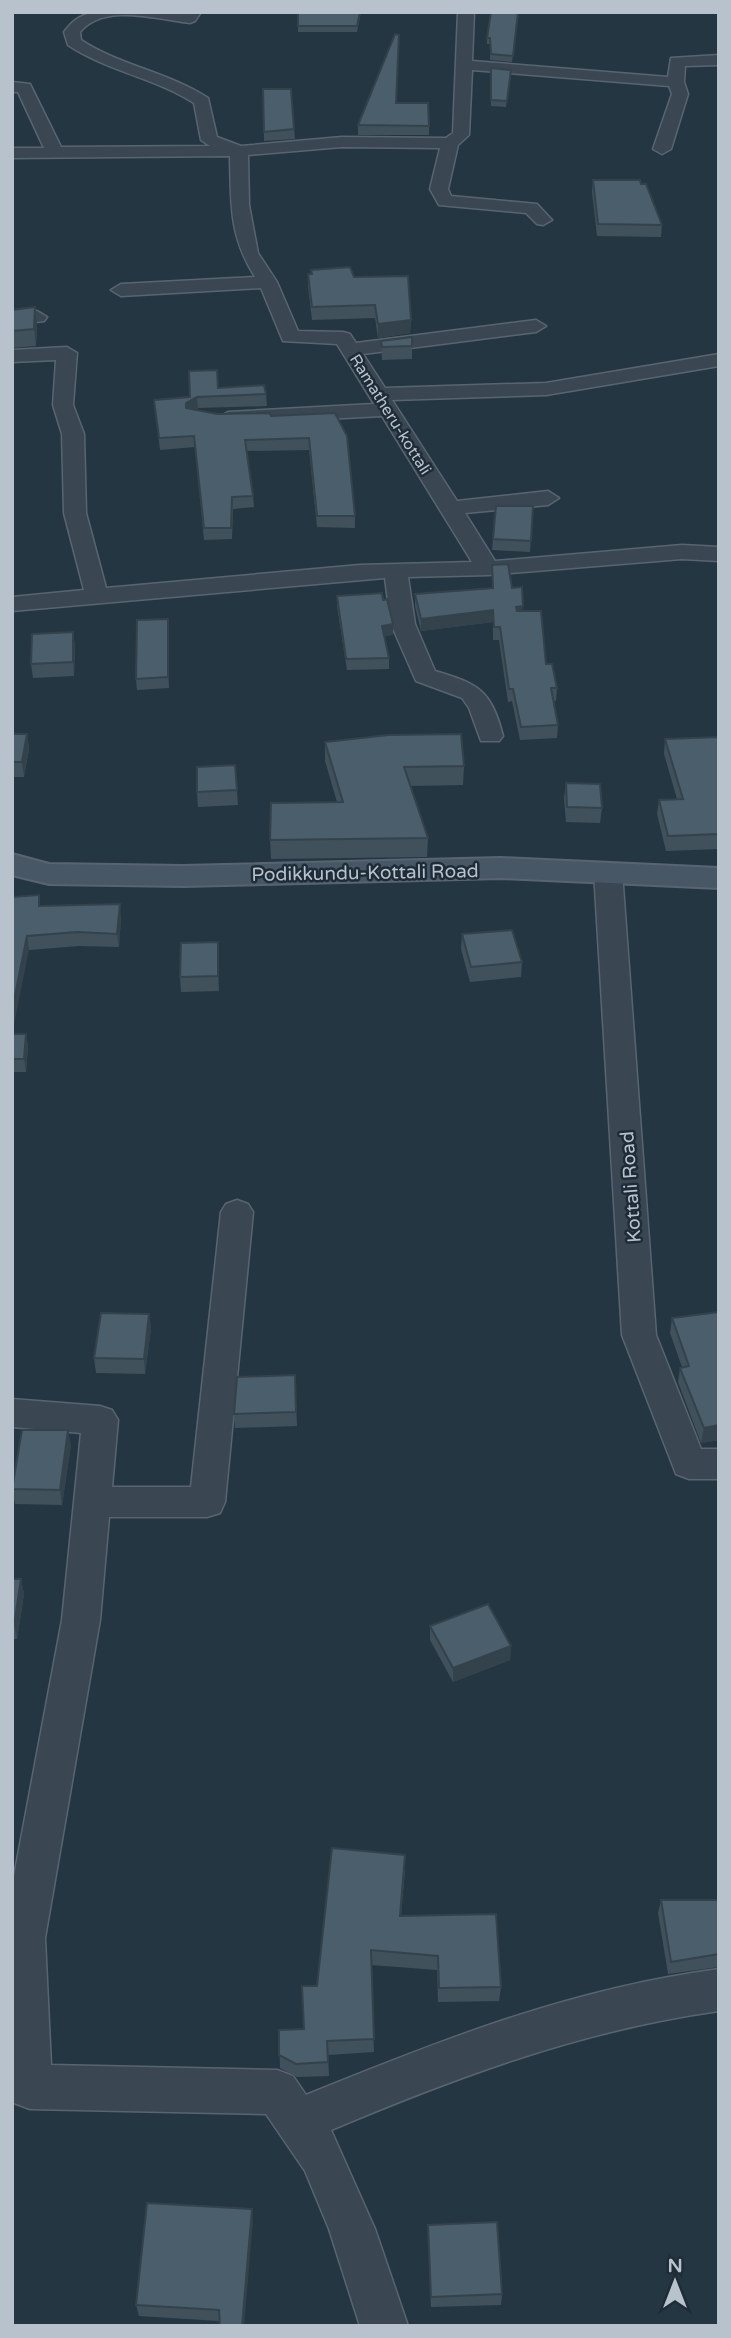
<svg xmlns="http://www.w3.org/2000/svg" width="731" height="2338" font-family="'Varela Round',sans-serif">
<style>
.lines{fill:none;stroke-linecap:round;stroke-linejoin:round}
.street-casing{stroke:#586570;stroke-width:3}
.secondary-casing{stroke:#586570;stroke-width:4}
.street{fill:#3a4752;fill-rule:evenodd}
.secondary{fill:#485766;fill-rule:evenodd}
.wall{fill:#40515c}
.shaded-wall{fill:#34424b}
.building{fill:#4b5e6b;stroke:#34424b;stroke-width:2}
.labels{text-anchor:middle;stroke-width:5;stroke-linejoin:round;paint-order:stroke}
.far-street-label{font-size:16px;fill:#b7c2cc;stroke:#1e2c38}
.street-label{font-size:19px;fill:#b7c2cc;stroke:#1e2c38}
</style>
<rect width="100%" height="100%" fill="#253643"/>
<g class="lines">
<defs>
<path id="street" d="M94,12h107l-6,9 -5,2c-34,-4 -86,-20 -110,9l1,8c40,26 87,32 127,58l9,39 24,9 101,-9 104,1 7,-5 5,-121h16l-2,49 196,16 3,-19 48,-3v10l-34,1 -1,16 4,12 -17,55 -9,5 -9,-5 19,-55 -3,-8 -197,-16 -3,65 -11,10 -10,44 3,7 86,8 15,16 -9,5 -6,-1 -11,-11 -87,-8 -9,-16 10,-41 -98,-1 -94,8 1,50 9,48 19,29 21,49 45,1 7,2 6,9 180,-23 10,6 -10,6 -173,22 22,34 161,-5 173,-29v12l-173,29 -154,5 65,101 91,-10 11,7 -11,7 -83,8 30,48 187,-16 37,2v14l-37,-2 -194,16 -80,2 7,47 20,47c44,13 56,19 68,65l-4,5h-18l-12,-33 -7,-10 -46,-17 -25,-57 -6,-46 -373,33v-14l72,-7 -20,-77 -2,-79 -9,-29 3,-45 -44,2v-12l55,-3 10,6 -4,52 11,29 2,79 20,75 254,-23 112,-3 -90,-146 -154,8 -10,-6 10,-6 146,-8 -37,-60 -54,-3 -22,-53 -140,8 -10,-6 10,-6 134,-7c-26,-41 -24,-74 -25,-121l-218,2v-10h32l-26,-56h-6v-10l18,2 31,63 149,-1 -9,-6 -7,-37c-39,-25 -87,-32 -126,-58l-4,-13c9,-12 15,-16 30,-20z
M37,311l10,6 -3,4 -32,4v-12z
M608,863l10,3 4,6 34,463 45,114h18v30h-30l-13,-5 -54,-139 -28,-463 4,-6z
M237,1200l11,4 5,8 -28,290 -5,11 -13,4h-98l-9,103 -55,318 6,127 226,5 16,6 13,19c135,-55 267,-107 413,-126v42c-137,19 -262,66 -388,119l44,99 33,97h-48l-31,-97 -24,-58 -39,-57 -236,-5 -16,-6 -2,-5v-211l50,-267 19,-187 -69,-6v-28l88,7 12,4 6,10 -6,67h79l30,-275 5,-8z"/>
<path id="secondary" d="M12,854l37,10 134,2 318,-8 218,10v20l-218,-10 -318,8 -134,-2 -37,-9z"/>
</defs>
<!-- street casing -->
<use href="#street" class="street-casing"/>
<!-- secondary casing -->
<use href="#secondary" class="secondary-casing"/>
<!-- street -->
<use href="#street" class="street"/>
<!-- secondary -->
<use href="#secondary" class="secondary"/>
</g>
<!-- wall -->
<path class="wall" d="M298,12h63l-4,20h-59z
M519,12l-7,50 -22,-2v-16h-3v-6z
M491,68l20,2 -5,37 -15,-1z
M263,89l31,40 1,10 -31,2z
M396,103l33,23v9h-71v-10z
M593,180l48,4 21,41 -1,12 -64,-1 -5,-44z
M311,270l43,7 57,43 -1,13 -32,5 -3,-20 -63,2 -4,-33v-13h3z
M35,307l2,18 -1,21 -24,2v-38z
M381,341l31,5v13l-30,1z
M266,394l1,12 -69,2 -2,2 21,4 54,2 64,-3 20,103v12l-38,-1 -8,-77 -62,1 6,45 1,11 -21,2 -1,30 -28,1 -9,-93 -35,3 -6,-50 36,-3z
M533,506l-3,46 -38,-2 1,-11z
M492,565l20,23 45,100 -1,13h-3l5,24 -1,13 -37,2 -8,-39 -4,1 -9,-62h-6v-18l-72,9 -6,-25v-12l77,-6z
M337,596l46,4 10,35 -9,1 5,22v11l-42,1 -10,-64z
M169,631v57l-32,2 -1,-11z
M73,632l2,15 -1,29 -41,2 -2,-14z
M12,734h15l2,15 -5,28h-12z
M665,739h54v110l-53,2 -9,-37 2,-14 18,-1 -13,-45z
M325,742l139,24 -1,19 -53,1 18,52 -1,19 -156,2 -1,-19 67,-38 -12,-41z
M235,765l3,40 -40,2 -1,-15z
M566,783l36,25 -2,15 -34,-1 -2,-24z
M12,897l29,9 80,12 -2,29 -40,-1 -50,4z
M462,934l60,28 -1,15 -51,5 -9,-33z
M218,942l1,49 -38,1 -1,-15z
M12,1034h14l2,13 -2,25h-14z
M719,1312v128l-18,3 -23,-61 2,-14 2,-1 -12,-34 2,-15z
M149,1314l2,15 -6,45 -49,-1 -2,-15z
M295,1375l2,51 -62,2 -1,-14z
M71,1445l-9,60 -47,-1 -3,-15z
M12,1579h9l3,15 -7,45h-5z
M430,1626l81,20 -1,14 -57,22 -23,-42z
M405,1870l-4,46 100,71 -2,14 -61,1 -1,-32 -66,-5 3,87 -46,3 1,21 -32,1 -17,-9 -1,-38 25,-1 13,-43z
M661,1900h58v67l-51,7 -10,-61z
M253,2221l-34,100 -80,-5 -3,-11z
M428,2225l74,69 -1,11 -70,2 -3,-71z"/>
<!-- shaded-wall -->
<path class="shaded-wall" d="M35,307l2,18 -1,21 -2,-17z
M411,320l-1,13 -32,5v-14z
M197,397l1,11 -11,7 -1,-12z
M523,606l-1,12 -7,1 1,-12z
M493,610v12l-72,9v-12z
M168,619l1,12v57l-1,-11z
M393,624v11l-11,1v-10z
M73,632l2,15 -1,29 -1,-14z
M27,734l2,15 -5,28 -2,-15z
M120,904l1,14 -2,29 -2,-13z
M27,936l2,14 -17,84v-24z
M218,942l1,15v34l-1,-15z
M26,1034l2,13 -2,25 -2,-13z
M149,1314l2,15 -6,45 -1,-15z
M719,1425v15l-18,3 3,-15z
M68,1430l3,15 -9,60 -2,-15z
M21,1579l3,15 -7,45 -3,-14z
M511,1646l-1,14 -57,22v-14z
M252,2209l1,12 -9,105h-2z"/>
<!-- building -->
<path class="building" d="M298,12h62l-3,14h-59z
M491,12h27l-5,44 -22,-2 -1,-16h-3z
M395,34l4,1 -3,68h32l1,23 -71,-1z
M491,68l20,2 -4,31 -16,-1z
M263,89h28l3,40 -30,3z
M593,180h47l1,4h5l16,41 -64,-1z
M350,267l4,10 54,-1 3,44 -33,4 -3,-19 -63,2 -4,-33h4l-1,-4z
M35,307l-1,22 -22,2v-21z
M412,337v9l-30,1 -1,-6z
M217,370l1,18 46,-3 2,9 -69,3 -11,6v5l31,6 53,-1 1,3 64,-3 12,23 8,80h-38l-8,-78 -64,2 8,56 -21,1 -1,31h-27l-10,-92 -35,2 -5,-38 36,-3 -1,-26z
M496,506h37l-2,35 -38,-2z
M508,564l4,24 10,-1 1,19 -7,1 1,4h24l5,53h6l5,24h-6l7,37 -37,2 -8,-38h-4l-9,-62h-6l-1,-17 -72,9 -6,-25 78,-6 -1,-23z
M382,593l1,7 4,-1 6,25 -11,2 7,32 -43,1 -9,-63z
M168,619v58l-32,2 1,-59z
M73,632v30l-42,2 1,-30z
M12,734h15l-5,28h-10z
M461,734l3,32 -60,1 24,71 -158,2 1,-37 72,-1 -18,-60 63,-7z
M718,737l1,97 -51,2 -9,-36 24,-1 -18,-60z
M235,765l2,25 -40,2v-25z
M566,783l34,1 2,24 -35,-1z
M39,895v11l81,-2 -3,30 -40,-2 -50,4 -15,74v-113z
M512,930l10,32 -51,5 -9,-33z
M218,942v34l-38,1 1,-34z
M12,1034h14l-2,25h-12z
M719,1312v113l-15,3 -24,-60 9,-2 -17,-48z
M101,1313l48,1 -5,45 -50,-1z
M295,1375l1,37 -62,2 3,-37z
M22,1430h46l-8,60 -48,-1z
M12,1579h9l-7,46h-2z
M488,1604l23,42 -58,22 -23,-42z
M332,1848l73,7 -5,61 96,-2 5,73 -62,1 -1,-32 -67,-6 3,89 -47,2 1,21 -32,2 -17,-9v-25l25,-1 -2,-43h15z
M661,1900h58v54l-48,8z
M147,2203l105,6 -10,117h-22l-1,-16 -83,-5z
M497,2222l5,72 -71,3 -3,-72z"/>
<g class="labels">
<!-- far-street labels -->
<g class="far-street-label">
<text transform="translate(391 414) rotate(58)" y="6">Ramatheru-kottali</text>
</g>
<!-- street labels -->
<g class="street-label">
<text transform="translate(365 872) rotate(-1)" y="7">Podikkundu-Kottali Road</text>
<text transform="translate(630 1187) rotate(-94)" y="7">Kottali Road</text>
</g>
</g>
<!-- border -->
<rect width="731" height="2338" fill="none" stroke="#b7c2cc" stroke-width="28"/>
<!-- north arrow -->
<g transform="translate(675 2282)" stroke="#1e2c38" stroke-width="5" paint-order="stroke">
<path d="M0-5L12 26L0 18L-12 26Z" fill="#b7c2cc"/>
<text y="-10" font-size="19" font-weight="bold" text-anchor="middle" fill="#b7c2cc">N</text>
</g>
</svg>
